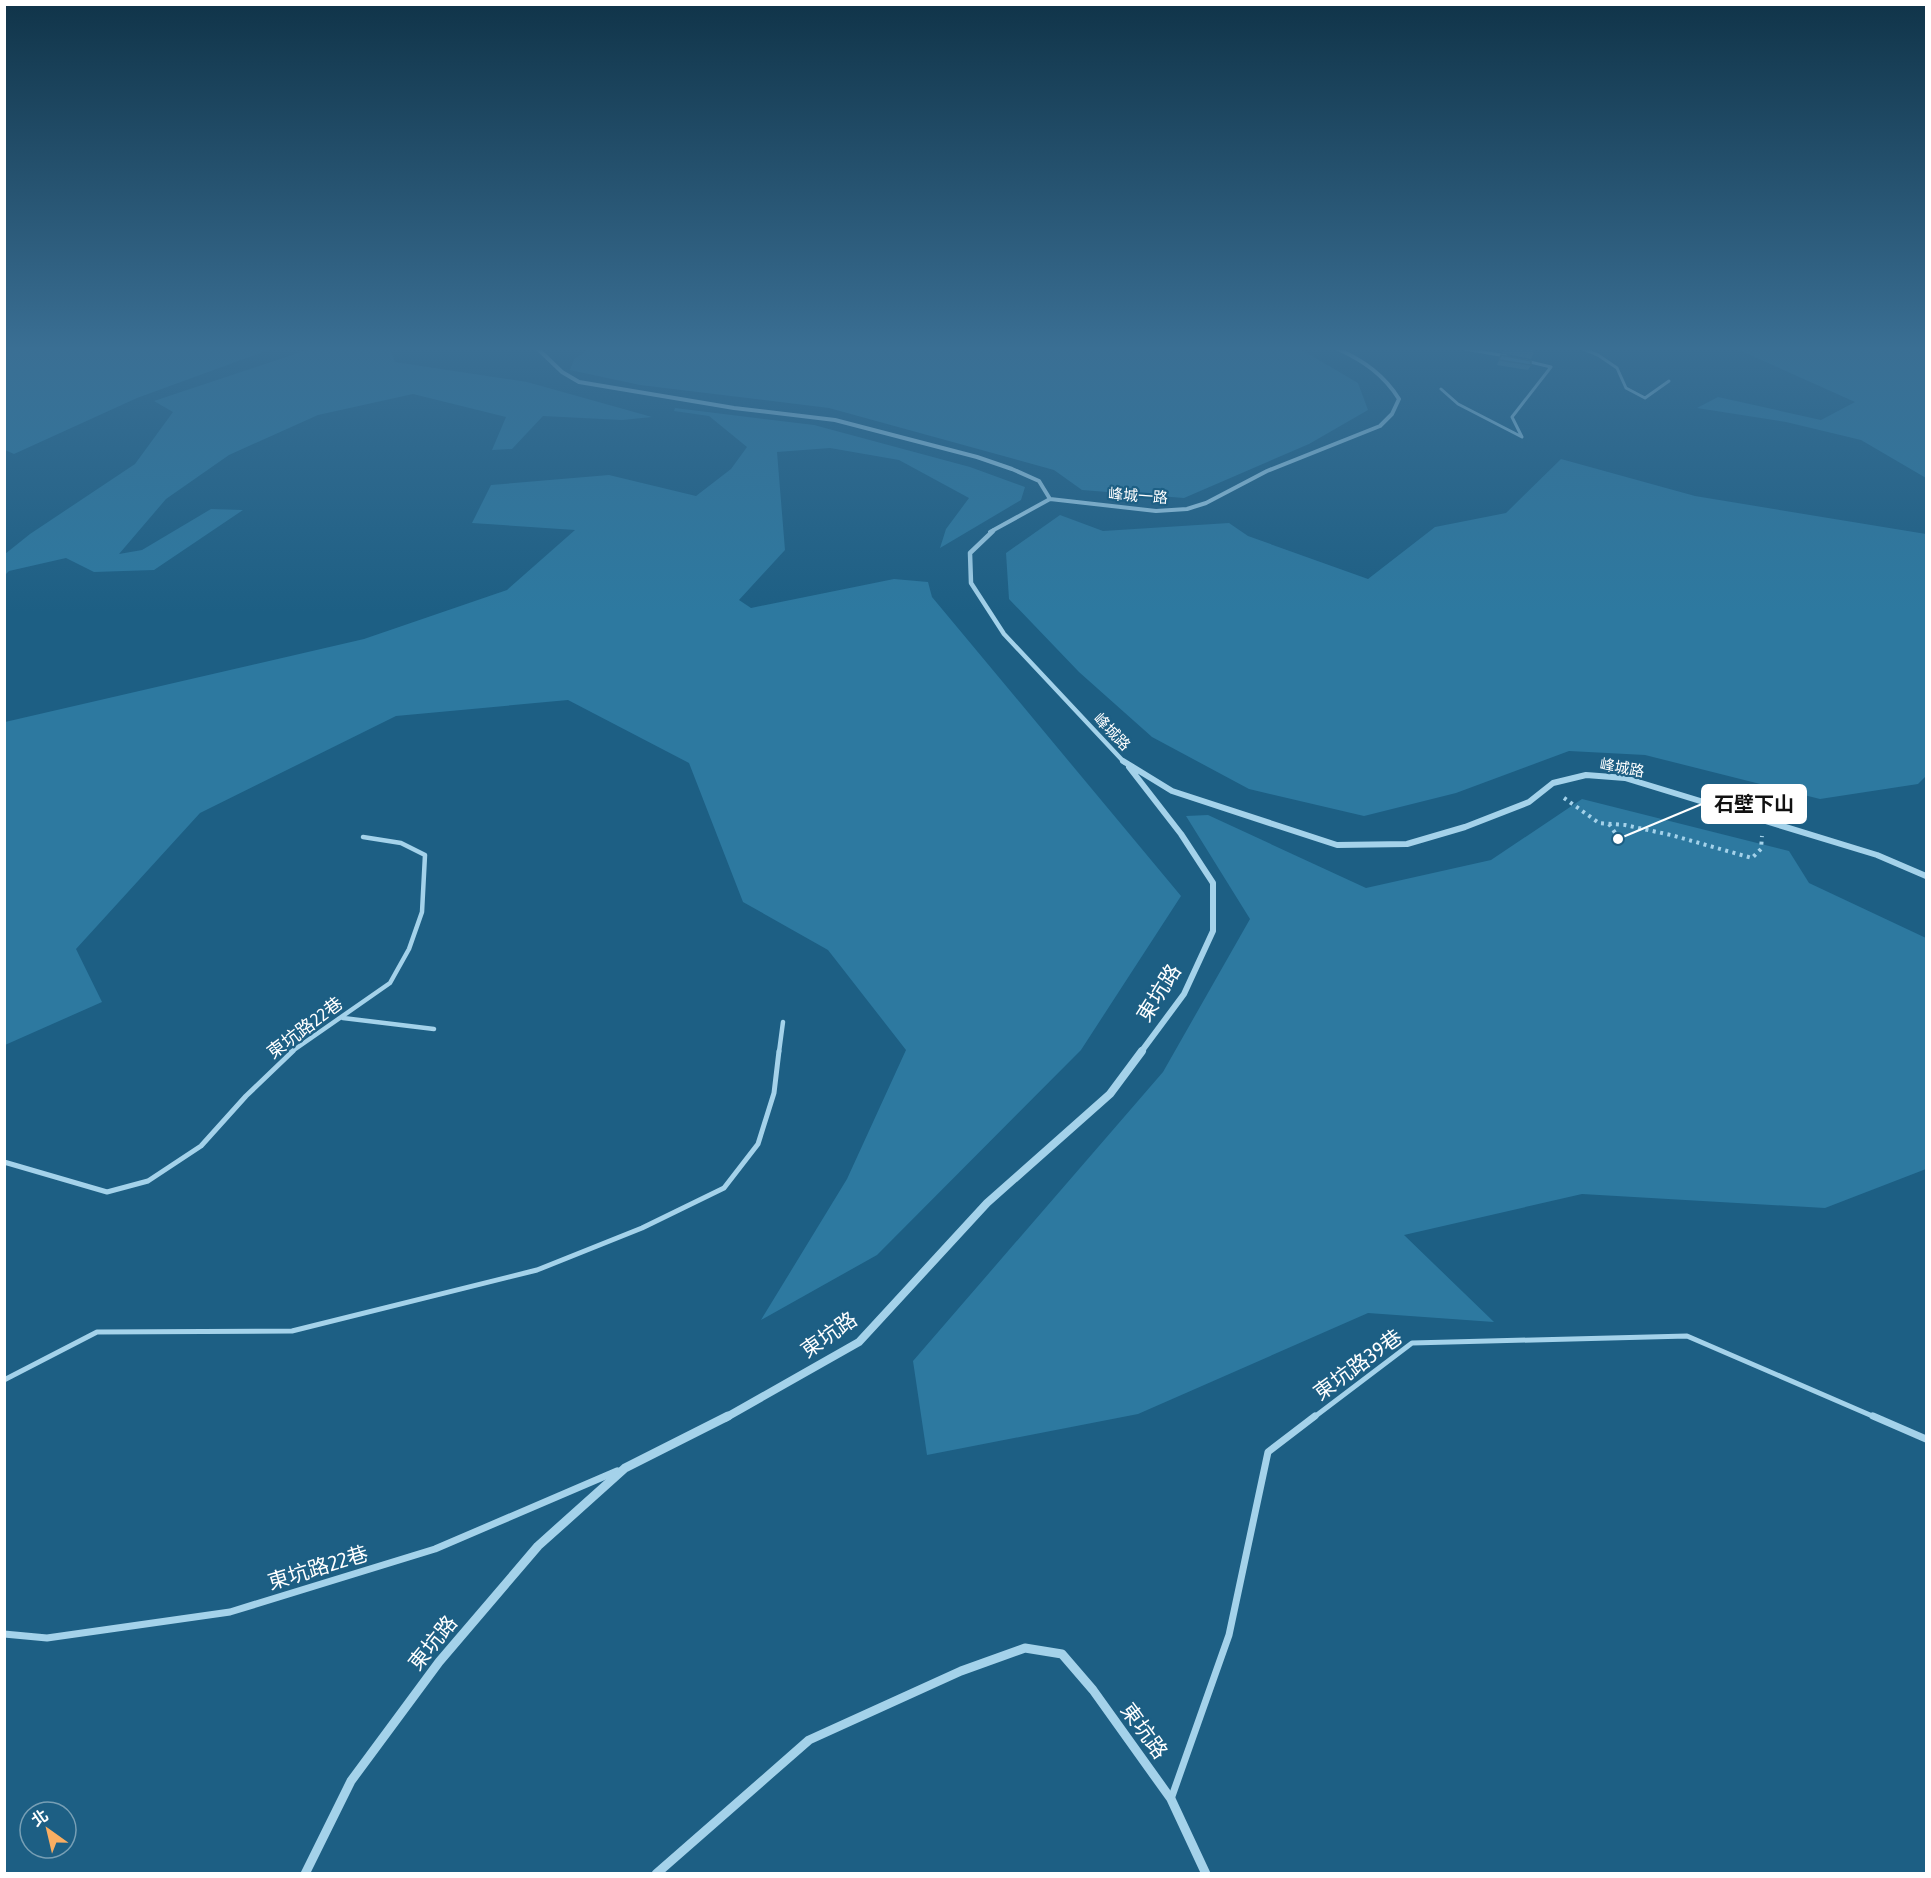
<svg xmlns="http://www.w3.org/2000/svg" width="1931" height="1878" font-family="'Asap Condensed','Noto Sans TC',sans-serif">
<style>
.green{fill:#2d79a0}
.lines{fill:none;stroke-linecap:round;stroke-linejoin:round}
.path{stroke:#a4d2ea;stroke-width:4;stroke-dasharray:3 4.5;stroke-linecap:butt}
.lane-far3{stroke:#a4d2ea;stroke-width:3}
.lane-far2{stroke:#a4d2ea;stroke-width:4.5}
.lane-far1{stroke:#a4d2ea;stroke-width:5}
.lane{stroke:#a4d2ea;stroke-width:7}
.street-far4{stroke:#a4d2ea;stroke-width:4}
.street-far3{stroke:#a4d2ea;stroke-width:4.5}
.street-far2{stroke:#a4d2ea;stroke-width:6}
.street-far1{stroke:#a4d2ea;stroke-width:8}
.street{stroke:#a4d2ea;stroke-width:9}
.wall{fill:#52849e}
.building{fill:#5f99b8;stroke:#426b81;stroke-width:1.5}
.labels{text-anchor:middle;stroke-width:4.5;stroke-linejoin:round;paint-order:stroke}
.far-street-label{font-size:15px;fill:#fff;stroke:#1d5f84}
.street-label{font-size:18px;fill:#fff;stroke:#1d5f84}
.near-street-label{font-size:21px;fill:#fff;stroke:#1d5f84}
.leader{fill:none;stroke:#fff;stroke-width:2}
.callout-dot{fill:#fff;stroke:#1d5f84;stroke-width:2}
.callout{fill:#fff;stroke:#fff;stroke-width:2}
.callout-label{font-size:20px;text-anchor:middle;font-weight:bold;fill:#111}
</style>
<rect width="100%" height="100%" fill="#1d5f84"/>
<!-- green -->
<path class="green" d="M15,349h256l-134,49 -123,56 -9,-4 -1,-95z
M310,349h80l5,13 132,20 125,35 -30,3 -79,-4 -31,33 -20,1 14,-33 -93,-23 -95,21 -89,40 -63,44 -47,55 23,-4 69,-41 32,1 -89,60 -60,2 -28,-14 -57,13 -4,4v-21l25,-20 105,-70 38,-52 -19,-11z
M589,349h711l58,34 10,27 -59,34 -125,54 -102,-8 -28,-20 -225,-62 -189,-23 -70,-15 4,-11z
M1737,349h189v129l-65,-38 -75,-18 -89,-14 21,-11 103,23 34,-18z
M675,408l139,17 156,42 55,20 -4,13 -81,48 6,-19 23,-31 -70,-38 -69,-12 -53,4 8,98 -46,50 12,8 143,-29 34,3 4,15 249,299 -100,154 -204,205 -116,65 86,-141 59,-129 -78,-100 -85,-48 -54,-139 -121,-63 -172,16 -196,97 -124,136 26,53 -97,43v-323l359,-83 143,-49 68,-60 -103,-7 19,-38 118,-10 87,21 35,-27 16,-22 -38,-31 -35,-5z
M1561,459l134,37 231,38v242l-8,8 -98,15 -175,-44 -76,-4 -113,42 -92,23 -115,-27 -97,-52 -73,-65 -70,-73 -3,-46 54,-38 43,16 126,-8 19,13 120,43 67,-52 71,-14z
M1582,799l207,52 20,32 117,55v231l-101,39 -243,-14 -178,41 90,87 -126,-9 -230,101 -211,41 -14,-94 250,-289 87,-153 -64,-103 22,-1 158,73 125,-28z"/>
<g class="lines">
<!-- path -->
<path class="path" d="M1564,798l35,25 26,2 46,10 81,23 9,-9 1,-13
M1609,824l9,13"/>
<!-- lane-far3 -->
<path class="lane-far3" d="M1464,349l42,7
M1583,349l15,6 19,13 9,20 19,10 24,-17
M1441,389l17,15 64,33 -10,-20 39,-50 -25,-6"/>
<!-- lane-far2 -->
<path class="lane-far2" d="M343,1018l91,11
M291,1052l99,-69 19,-34 13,-37 3,-57 -24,-12 -38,-6
M779,1052l4,-30"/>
<!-- lane-far1 -->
<path class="lane-far1" d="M4,1162l103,30 41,-11 53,-35 45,-50 47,-45
M4,1380l93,-48 195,-1 245,-61 105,-42 82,-40 34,-44 16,-51 5,-42
M1313,1418l99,-75 275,-7 190,82"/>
<!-- lane -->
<path class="lane" d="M1873,1416l53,23
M4,1634l43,4 183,-26 205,-63 182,-78
M1171,1799l58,-164 39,-183 47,-36"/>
<!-- street-far4 -->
<path class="street-far4" d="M538,349l24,23 17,10 155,26 101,12 142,37 35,12 27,12 11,18 -60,33
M1050,499l106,12 31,-2 19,-6 61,-32 113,-45 12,-12 7,-15c-15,-24 -35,-38 -61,-50"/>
<!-- street-far3 -->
<path class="street-far3" d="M993,531l-23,22 1,30 33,51 120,128"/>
<!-- street-far2 -->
<path class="street-far2" d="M1123,761l49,30 165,54 70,-1 58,-17 64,-25 24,-19 33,-8 39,3 252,77 49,21
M1129,767l52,67 32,49v48l-29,63 -43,58"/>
<!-- street-far1 -->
<path class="street-far1" d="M725,1418l134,-76 128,-139 123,-109 32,-43"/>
<!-- street -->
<path class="street" d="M305,1874l46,-93 88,-119 99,-116 87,-78 103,-52
M656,1874l153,-134 152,-69 64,-23 37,6 31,36 78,109 35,75"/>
</g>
<!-- wall -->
<path class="wall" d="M1503,349h32l-4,10 -29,-6z
M1501,355l30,10 -3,5 -31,-5z"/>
<!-- building -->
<path class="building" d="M1501,355l30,6v4l-32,-5z"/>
<!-- sky -->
<linearGradient id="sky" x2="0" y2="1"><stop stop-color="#103449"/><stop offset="0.57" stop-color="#3a6f94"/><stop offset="1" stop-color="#3a6f94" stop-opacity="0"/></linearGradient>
<rect width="1931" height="612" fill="url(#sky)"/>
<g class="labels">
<!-- far-street labels -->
<g class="far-street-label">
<text transform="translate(1138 496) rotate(4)" y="5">峰城一路</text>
<text transform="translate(1112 732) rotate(46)" y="5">峰城路</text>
<text transform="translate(1622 768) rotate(10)" y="5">峰城路</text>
</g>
<!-- street labels -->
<g class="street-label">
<text transform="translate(305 1028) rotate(-37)" y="6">東坑路22巷</text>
</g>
<!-- near-street labels -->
<g class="near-street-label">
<text transform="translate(1159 993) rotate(-58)" y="7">東坑路</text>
<text transform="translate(829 1335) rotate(-35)" y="7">東坑路</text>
<text transform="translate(1358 1365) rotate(-36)" y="7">東坑路39巷</text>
<text transform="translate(318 1568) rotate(-17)" y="7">東坑路22巷</text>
<text transform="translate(433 1643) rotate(-51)" y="7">東坑路</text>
<text transform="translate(1144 1731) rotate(54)" y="7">東坑路</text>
</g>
</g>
<!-- callouts -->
<path class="leader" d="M1618 839L1702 804"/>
<circle class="callout-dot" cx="1618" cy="839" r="6"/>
<rect class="callout" x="1702" y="785" width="104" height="38" rx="6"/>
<g class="callout-label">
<text x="1754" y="811">石壁下山</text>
</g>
<!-- border -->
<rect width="1931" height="1878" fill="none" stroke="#ffffff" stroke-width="12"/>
<!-- north arrow -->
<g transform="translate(48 1830) rotate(326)"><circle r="28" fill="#1d5f84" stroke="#779fb5" stroke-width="1.5"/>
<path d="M0-4.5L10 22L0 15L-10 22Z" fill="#faae62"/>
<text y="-9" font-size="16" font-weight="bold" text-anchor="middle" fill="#ffffff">北</text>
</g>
</svg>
